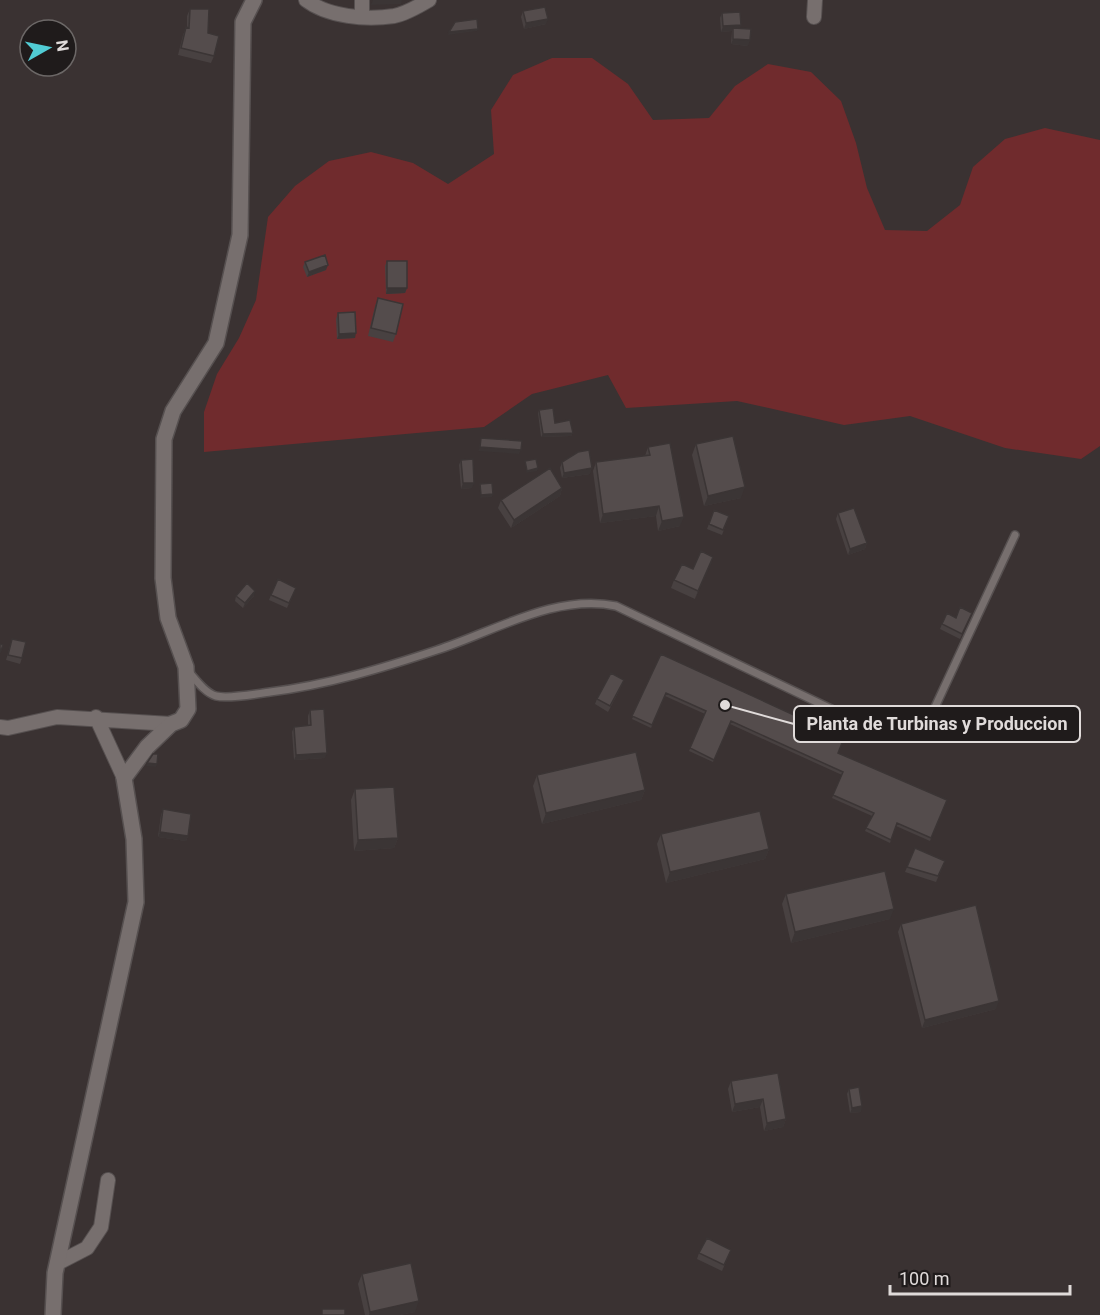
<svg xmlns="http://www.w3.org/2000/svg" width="1100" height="1315" font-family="Roboto,sans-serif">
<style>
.green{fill:#702b2d}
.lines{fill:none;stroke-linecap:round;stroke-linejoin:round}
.service-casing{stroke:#565050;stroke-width:10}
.minor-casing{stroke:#565050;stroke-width:16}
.tertiary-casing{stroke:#565050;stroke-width:18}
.service{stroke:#776f6e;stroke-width:7}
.minor{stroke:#776f6e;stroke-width:14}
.tertiary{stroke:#776f6e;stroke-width:15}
.wall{fill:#484141}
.shaded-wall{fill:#3b3535}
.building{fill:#544c4c;stroke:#3b3535;stroke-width:1.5}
.leader{fill:none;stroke:#e0dbda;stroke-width:2}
.callout-dot{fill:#e0dbda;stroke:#1f1b1b;stroke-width:2}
.callout{fill:#1f1b1b;stroke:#e0dbda;stroke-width:2}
.callout-label{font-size:18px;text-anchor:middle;font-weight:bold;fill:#e0dbda}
</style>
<rect width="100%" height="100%" fill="#3a3232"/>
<!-- green -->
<path class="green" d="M552,58h40l36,26 25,36 56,-2 26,-32 33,-22 43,8 30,29 15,42 11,45 18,42 42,1 33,-26 13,-38 32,-28 40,-11 55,12v306l-19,13 -76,-11 -95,-32 -66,9 -107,-24 -111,7 -18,-33 -76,19 -48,33 -280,25v-40l13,-38 22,-36 17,-38 12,-83 27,-31 34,-25 42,-9 42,11 35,21 46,-30 -3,-44 22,-35z"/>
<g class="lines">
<defs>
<path id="service" d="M189,672c7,8 16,21 27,24 12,3 41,-2 54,-4 57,-7 113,-24 167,-42 56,-18 119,-57 179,-44l276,132 26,-6 11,-12 86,-185"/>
<path id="minor" d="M306,0c22,17 60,20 88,16 11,-2 25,-10 35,-16
M362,0v16
M814,17l1,-17
M96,717l28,61
M0,727l8,1 49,-11 114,7
M58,1263l29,-15 14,-21 7,-47"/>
<path id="tertiary" d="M53,1315l2,-42 81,-371 -2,-63 -10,-61 23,-31 24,-23 10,-4 7,-11 -2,-42 -18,-49 -5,-40 1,-139 9,-28 43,-68 24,-108 3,-213 11,-22"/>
</defs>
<!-- service casing -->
<use href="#service" class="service-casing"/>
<!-- minor casing -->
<use href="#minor" class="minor-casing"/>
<!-- tertiary casing -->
<use href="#tertiary" class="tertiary-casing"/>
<!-- service -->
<use href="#service" class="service"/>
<!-- minor -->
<use href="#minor" class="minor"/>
<!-- tertiary -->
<use href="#tertiary" class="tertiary"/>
</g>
<!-- wall -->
<path class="wall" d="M190,9l18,24 6,23 -3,7 -33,-8 5,-20 3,-8 1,1v-12z
M523,11l23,13 -22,5 -3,-12z
M722,13l18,15 8,18 -17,-2 1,-13 -11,1 -1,-14z
M387,261l20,27 -2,5 -19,1 -1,-28z
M305,262l21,8 -19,7 -4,-10z
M378,298l18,36 -3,8 -25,-6 7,-30z
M338,313l17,25 -18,1 -1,-20z
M539,410l16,13 18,10 -2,3 -30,1 -3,-24z
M696,444l45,54 -37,8 -12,-51z
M648,447l32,79 -22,5 -2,-15 -56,7 -7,-52 3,-9 49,-6z
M461,460l11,28 -11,1 -2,-24z
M562,462l28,12 -28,4 -2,-10z
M562,488l-2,8 -49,32 -13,-20 3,-8z
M714,510l15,6 -7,19 -15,-6z
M838,513l29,30 -2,6 -17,6 -12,-36z
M713,557l-18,42 -24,-11 3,-8z
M296,588l-9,20 -18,-8 2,-5z
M236,596h18l-11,12 -8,-7z
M972,613l-12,26 -20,-10 2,-5 14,-6z
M12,639l10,19 -2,6 -14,-4z
M661,654l177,99 109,47 -17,41 -34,-15 -6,17 -25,-12 7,-15 -40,-18 10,-23 -112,-51 -17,38 -24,-11 16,-37 -40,-18 -14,32 -19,-9z
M622,685l-14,27 -13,-8 2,-5z
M310,710l15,48 -31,2 -2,-28 2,-5 14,-2v-9z
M537,775l108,15 -4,10 -99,24 -9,-38z
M355,789l43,49 -4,10 -40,3 -3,-51z
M163,809l25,27 -2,5 -28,-4 3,-22z
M661,834l108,15 -4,10 -99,24 -9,-39z
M915,848l28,18 -7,16 -31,-10z
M786,894l104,25 -99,24 -9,-39z
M901,924l95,85 -74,19 -24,-96z
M778,1073l8,46 -3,8 -19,4 -4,-24 -28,5 -4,-23 3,-8z
M849,1089l12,23 -11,1 -3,-19z
M699,1253l30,2 -7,16 -25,-12z
M362,1274l53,38 -15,3h-35l-7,-31z"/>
<!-- shaded-wall -->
<path class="shaded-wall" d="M373,0h29l-1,4 -30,1z
M548,19l-2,5 -22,5 2,-6z
M741,25l-2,6 -6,-3 -1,3 -11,1 2,-6z
M478,29l-1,2 -29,4 1,-3z
M733,39l17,1 -2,6 -17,-2z
M328,265l-2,5 -19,7 2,-5z
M387,288h20l-2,5 -19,1z
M356,333l-1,5 -18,1 2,-5z
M573,433l-2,3 -30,1 2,-3z
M480,447l41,3 -2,4 -41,-3z
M538,468l-1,3 -11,2 1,-2z
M592,468l-2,6 -28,4 2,-5z
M463,483h11l-2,5 -11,1z
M745,487l-4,11 -37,8 4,-10z
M562,488l-2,8 -49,32 3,-8z
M493,494l-1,3 -12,1 1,-3z
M659,506l-3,10 -56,7 3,-9z
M684,517l-4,9 -22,5 4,-10z
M867,543l-2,6 -17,6 2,-6z
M713,557l-2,8 -16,34 3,-8z
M255,591l-1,5 -11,12 2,-5z
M327,753l-2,5 -31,2 2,-5z
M147,763l10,1 -1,3 -10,-1z
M645,790l-4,10 -99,24 4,-11z
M160,832l28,4 -2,5 -28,-4z
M398,838l-4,10 -40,3 4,-11z
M769,849l-4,10 -99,24 4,-11z
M894,909l-4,10 -99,24 4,-11z
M999,1001l-3,8 -74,19 3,-8z
M763,1099l-3,8 -28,5 3,-8z
M862,1106l-1,6 -11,1 2,-5z
M786,1119l-3,8 -19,4 3,-8z
M419,1301l-4,11 -15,3h-31l1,-3z"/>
<!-- building -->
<path class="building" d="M545,7l3,12 -22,4 -3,-12z
M190,9h19l-1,24 11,3 -5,20 -33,-8 5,-21 3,1z
M740,12l1,13 -18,1 -1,-13z
M477,19l1,10 -29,3 6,-10z
M733,28l18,1 -1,11 -17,-1z
M325,255l3,10 -19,7 -4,-10z
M387,261h20v27h-20z
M378,298l25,6 -7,30 -25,-6z
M355,312l1,21 -17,1 -1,-21z
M553,408l2,15 15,-3 3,13 -30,1 -4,-24z
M733,436l12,51 -37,9 -12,-52z
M481,438l41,3 -1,9 -41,-3z
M670,443l14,74 -22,4 -3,-15 -56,8 -7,-52 54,-7 -2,-8z
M589,450l3,18 -28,5 -2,-11 16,-10z
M473,459l1,24h-11l-2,-23z
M536,459l2,9 -11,3 -2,-10z
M550,468l12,20 -48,32 -13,-20z
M492,483l1,11 -12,1 -1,-11z
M854,508l13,35 -17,6 -12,-36z
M714,510l15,6 -6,14 -14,-6z
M701,551l12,6 -15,34 -24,-11 8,-16 11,5z
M278,579l18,9 -7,15 -18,-8z
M247,583l8,8 -10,12 -9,-7z
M960,607l12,6 -10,21 -20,-10 5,-11 9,5z
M12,639l14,3 -4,16 -14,-3z
M0,644l3,1 -3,8z
M661,654l183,84 -6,15 109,47 -16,38 -34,-15 -6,17 -25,-12 8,-15 -41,-18 10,-23 -112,-51 -17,39 -24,-12 16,-37 -40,-18 -14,32 -20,-9z
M611,673l13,7 -14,26 -13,-7z
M324,709l3,44 -31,2 -2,-28 17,-2 -1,-15z
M636,752l9,38 -99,23 -9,-38z
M153,754h5l-1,10 -10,-1z
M394,787l4,51 -40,2 -3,-51z
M163,809l28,5 -3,22 -28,-4z
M760,811l9,38 -99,23 -9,-38z
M915,848l30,13 -7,15 -31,-9z
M885,871l9,38 -99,23 -9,-38z
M976,905l23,96 -74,19 -24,-96z
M778,1073l8,46 -19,4 -4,-24 -28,5 -4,-23z
M859,1087l3,19 -10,2 -3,-19z
M707,1238l24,12 -7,15 -25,-12z
M411,1263l8,38 -49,11 -8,-38z
M322,1309h23v6h-23z"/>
<!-- callouts -->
<path class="leader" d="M725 705L794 724"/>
<circle class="callout-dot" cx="725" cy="705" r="6"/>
<rect class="callout" x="794" y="706" width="286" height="36" rx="6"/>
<g class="callout-label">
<text x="937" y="730">Planta de Turbinas y Produccion</text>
</g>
<!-- north arrow -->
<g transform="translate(48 48) rotate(81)"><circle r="28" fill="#1f1b1b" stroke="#6c6867" stroke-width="1.5"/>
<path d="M0-4.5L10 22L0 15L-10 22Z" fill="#51ccd4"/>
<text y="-9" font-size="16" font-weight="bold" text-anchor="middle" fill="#e0dbda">N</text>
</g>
<!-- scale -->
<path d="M890 1285v9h180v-9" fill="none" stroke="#e0dbda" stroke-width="3"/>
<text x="899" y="1285" font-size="18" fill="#e0dbda" stroke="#1f1b1b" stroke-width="4.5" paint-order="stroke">100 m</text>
</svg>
